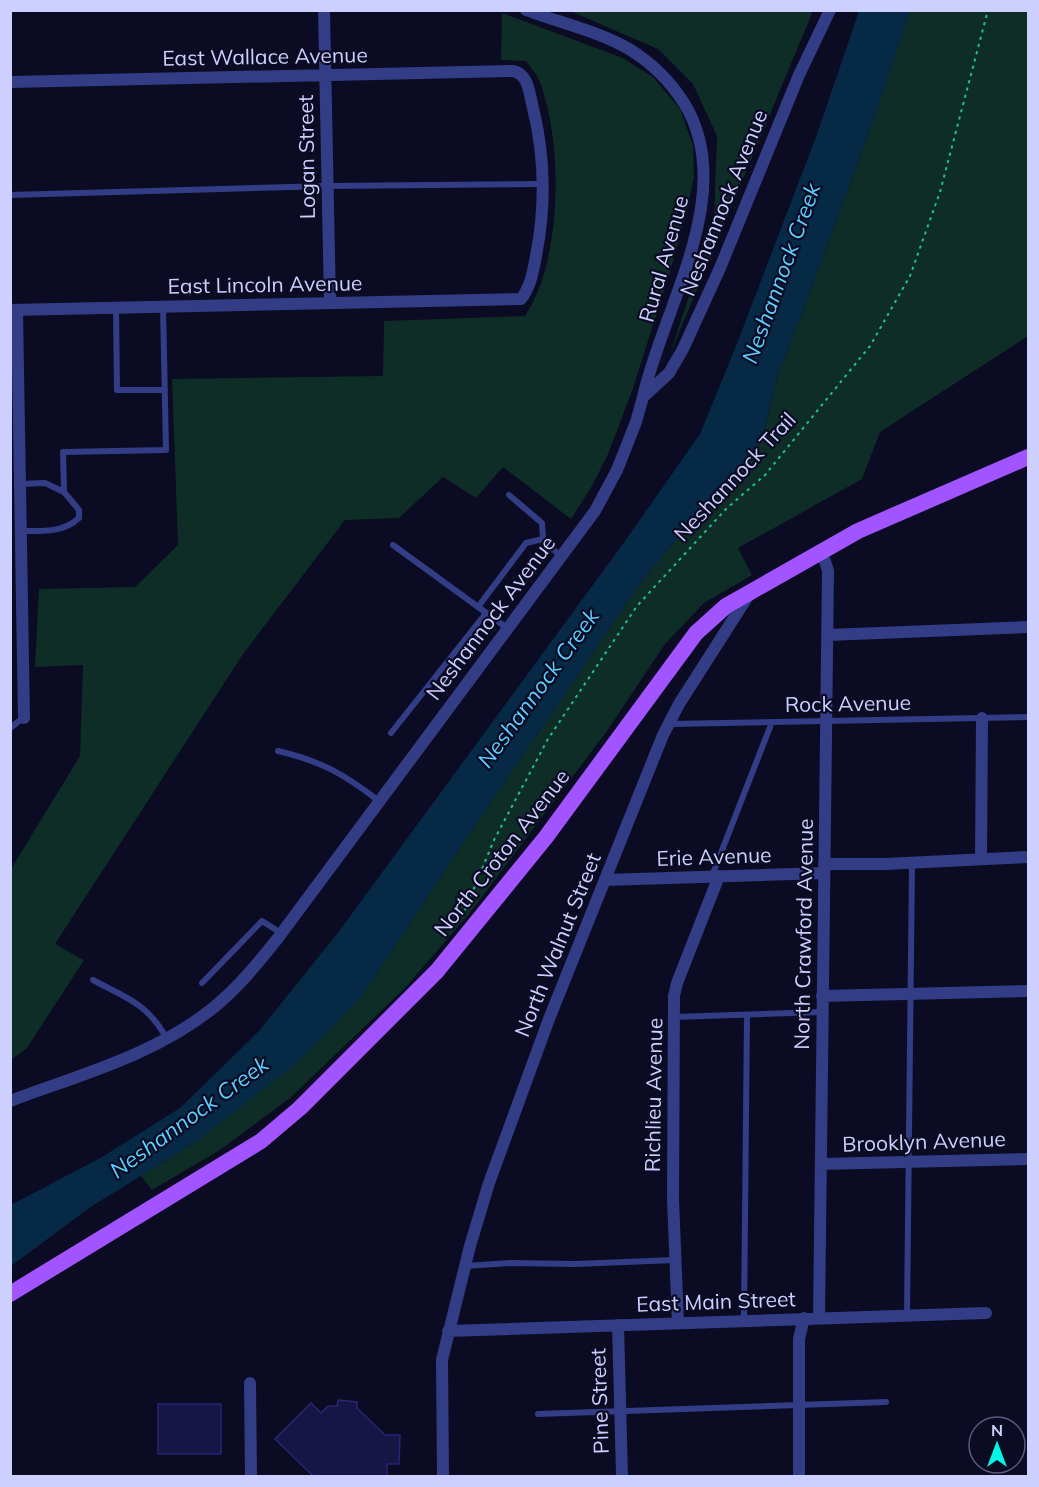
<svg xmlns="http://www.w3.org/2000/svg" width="1039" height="1487" font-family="Mulish,sans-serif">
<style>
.green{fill:#0e2d26}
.water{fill:#062946}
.building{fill:#171545;stroke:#272574;stroke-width:1.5}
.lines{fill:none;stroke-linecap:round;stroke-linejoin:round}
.path{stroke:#22be99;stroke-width:2;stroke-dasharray:3 4.5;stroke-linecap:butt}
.service{stroke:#323d86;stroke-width:6}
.minor{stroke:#323d86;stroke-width:12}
.primary{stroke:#a154ff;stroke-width:16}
.labels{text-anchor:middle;stroke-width:4.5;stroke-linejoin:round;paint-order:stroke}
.street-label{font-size:21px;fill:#cdd0ff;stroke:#0b0b23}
.water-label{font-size:22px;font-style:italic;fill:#5bd0ff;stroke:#0b0b23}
</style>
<rect width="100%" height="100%" fill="#0b0b23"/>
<!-- green -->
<path class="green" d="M570,11h243l-143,343 44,-134 3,-84 -24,-52 -35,-35z
M910,11h118v325l-148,96 -18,47 -124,69 14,27 -48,28 -39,41 -58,87 -138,183 -65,75 -114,109 -70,52 -68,40 -11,-14 52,-32 169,-148 95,-144 184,-270 54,-66 33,-31 36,-53 14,-58 29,-74 68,-184z
M502,13l121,45 30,19 27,32 13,36 1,32 -8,37 -16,58 -38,119 -24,63 -16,32 -21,33 -68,-52 -27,31 -33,-21 -44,41 -54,2 -102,134 -188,290 29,16 -57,88 -16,12v-191l69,-113 3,-91 -48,2 4,-78 96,-2 43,-42 -6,-166 211,-3 1,-55 141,-5c35,-52 37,-155 21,-214 -2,-7 -4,-16 -7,-22 -3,-7 -9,-13 -13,-19l-25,-1z"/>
<!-- water -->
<path class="water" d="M859,11h51l-35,105 -68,184 -29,74 -14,58 -18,33 -18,20 -33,31 -54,66 -184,270 -95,144 -63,65 -106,83 -101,62 -81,60v-61l91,-48 78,-49 79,-77 81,-101 285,-389 75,-107 36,-88 80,-209z"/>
<!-- building -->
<path class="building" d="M338,1400l19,2v6l28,27h15l-1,29h-12v12h-74l-38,-37 36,-36 10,10 7,-7h9z
M158,1404h63v50h-63z"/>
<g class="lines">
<!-- path -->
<path class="path" d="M462,917l32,-77 54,-101 89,-133 89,-97 39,-34 105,-129 40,-70 30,-84 48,-182"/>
<!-- service -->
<path class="service" d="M10,195l318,-9 214,-2
M116,308l1,82h48
M21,484l24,-1 19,9 -1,-40 103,-2 -3,-143
M509,495l33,28 1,16
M22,531c20,0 41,2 57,-13v-8l-15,-18
M393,545l114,83
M478,607l48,-64 17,-4 18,18
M669,724l359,-7
M10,728l13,-10
M391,733l95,-120
M278,751c43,10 66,23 101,50
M712,876l60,-154
M93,980c35,19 54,23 74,59
M202,983l60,-62 19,12
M674,1017l148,-5
M465,1266l46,-3 64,1 100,-4
M907,1315l5,-452
M744,1320l3,-305
M538,1414l348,-12"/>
<!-- minor -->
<path class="minor" d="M324,10l6,293
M526,10c34,13 72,21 103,39 23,14 41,32 55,54 55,89 -21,204 -41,294
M10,82l503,-11c15,3 16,20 19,33 13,50 14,101 4,152 -3,15 -5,30 -15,43l-511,11
M17,310l7,408
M828,635l200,-8
M981,859l1,-141
M824,864h61l143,-7
M605,880l219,-7
M822,996l206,-5
M10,1101c69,-26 145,-46 203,-93 25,-20 45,-45 65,-70l317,-427 22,-41 19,-48 7,-25 26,-24 14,-24 37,-81 79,-193 31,-65
M821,1164l207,-5
M819,1318l9,-747 -3,-10 -5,-9
M678,1323l-5,-124 1,-203 3,-13 42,-107
M618,1325l4,151
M448,1331l538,-18
M250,1383l1,93
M443,1476l-1,-116 28,-114 19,-63 60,-164 114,-284 16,-31 71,-111
M799,1476v-137l5,-21"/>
<!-- primary -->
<path class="primary" d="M10,1294l251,-153 39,-33 137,-137 109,-134 150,-204 30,-27 132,-75 170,-74"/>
</g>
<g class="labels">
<!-- street labels -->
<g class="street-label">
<text transform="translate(265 57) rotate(-1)" y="7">East Wallace Avenue</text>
<text transform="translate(307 157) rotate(-91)" y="7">Logan Street</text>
<text transform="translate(724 203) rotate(-68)" y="7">Neshannock Avenue</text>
<text transform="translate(664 259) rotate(-74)" y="7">Rural Avenue</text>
<text transform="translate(265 285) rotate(-1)" y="7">East Lincoln Avenue</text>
<text transform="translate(735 477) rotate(-47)" y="7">Neshannock Trail</text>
<text transform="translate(491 618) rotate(-53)" y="7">Neshannock Avenue</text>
<text transform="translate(848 704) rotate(-1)" y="7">Rock Avenue</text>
<text transform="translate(502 853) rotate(-52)" y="7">North Croton Avenue</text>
<text transform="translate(714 857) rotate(-2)" y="7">Erie Avenue</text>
<text transform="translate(804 934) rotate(-89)" y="7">North Crawford Avenue</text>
<text transform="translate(558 945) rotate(-68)" y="7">North Walnut Street</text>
<text transform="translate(654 1095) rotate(-89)" y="7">Richlieu Avenue</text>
<text transform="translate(924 1142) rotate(-2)" y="7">Brooklyn Avenue</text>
<text transform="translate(716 1302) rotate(-2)" y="7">East Main Street</text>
<text transform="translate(600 1401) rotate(-92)" y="7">Pine Street</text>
</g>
<!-- water labels -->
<g class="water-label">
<text transform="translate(781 273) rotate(-70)" y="8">Neshannock Creek</text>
<text transform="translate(538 688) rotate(-54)" y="8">Neshannock Creek</text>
<text transform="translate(189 1117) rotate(-36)" y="8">Neshannock Creek</text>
</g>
</g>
<!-- border -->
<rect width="1039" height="1487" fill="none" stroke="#cdd0ff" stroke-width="24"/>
<!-- north arrow -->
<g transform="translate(997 1445)"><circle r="28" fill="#0b0b23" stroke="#595a7b" stroke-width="1.5"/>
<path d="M0-4.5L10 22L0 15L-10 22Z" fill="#00f8e5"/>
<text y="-9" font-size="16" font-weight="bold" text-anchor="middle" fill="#cdd0ff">N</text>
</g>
</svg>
